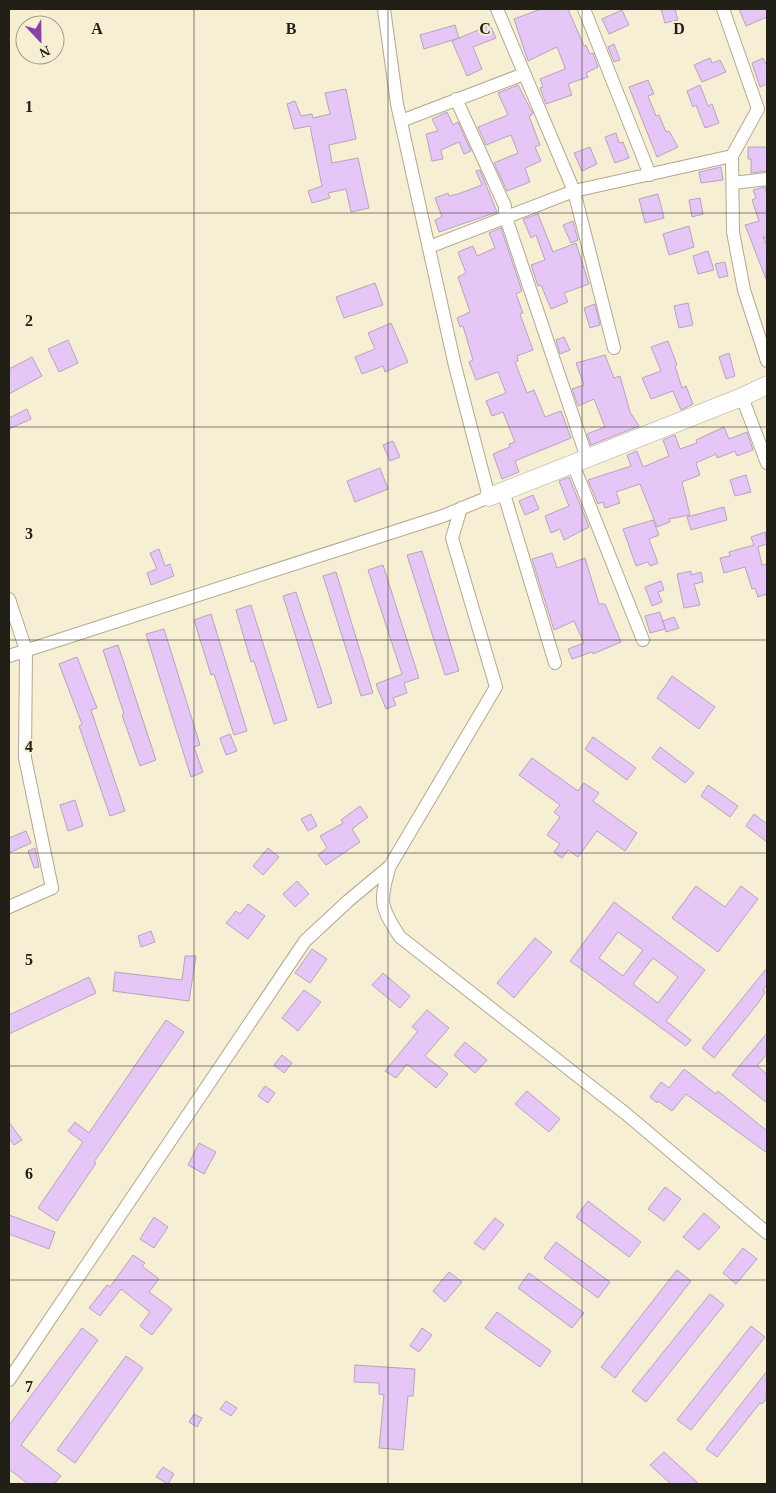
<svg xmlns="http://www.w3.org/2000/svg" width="776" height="1493" font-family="'Times New Roman',serif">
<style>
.building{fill:#e6c6f7;stroke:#b4a5bc;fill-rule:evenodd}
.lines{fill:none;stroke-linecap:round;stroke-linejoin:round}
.minor-casing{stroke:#b1a990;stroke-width:14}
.secondary-casing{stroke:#b1a990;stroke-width:19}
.minor{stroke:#fff;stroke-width:12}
.secondary{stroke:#fff;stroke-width:18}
.grid{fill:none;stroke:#222016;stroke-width:1;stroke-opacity:0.55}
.grid-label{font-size:16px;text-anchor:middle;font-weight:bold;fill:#222016;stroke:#f7efd4;stroke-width:4;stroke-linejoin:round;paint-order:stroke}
</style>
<rect width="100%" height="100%" fill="#f7efd4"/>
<!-- building -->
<path class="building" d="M541,9h27l16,37 2,-1 4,9 3,-1 5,14 -12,6 2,4 -20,7 4,11 -26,9 -6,-16 3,-1 -3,-8 25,-10 -1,-4 -7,-18 -29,14 -14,-42z
M661,9h14l3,11 -13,3z
M739,9h28v8l-21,9z
M622,10l7,15 -20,9 -7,-15z
M455,25l4,13 -35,11 -4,-14z
M490,25l6,13 -23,9 9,22 -15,7 -15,-35z
M614,44l6,16 -6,2 -6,-15z
M710,58l2,5 8,-3 6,12 -24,10 -8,-17z
M763,58l4,8v18l-7,3 -8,-24z
M648,80l6,14 -6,2 8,20 3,-1 7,17 3,-1 9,16 -21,10 -28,-70z
M518,85l15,29 -4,2 11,29 -5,2 6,14 -16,7 5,14 -23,9 -13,-28 24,-10 -7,-18 -25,10 -8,-18 30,-12 -10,-22z
M700,85l8,21 4,-2 7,19 -14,5 -9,-23 -3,2 -6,-16z
M346,89l10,50 -27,6 3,18 26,-5 11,50 -18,4 -5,-23 -18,4 2,5 -18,5 -4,-12 14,-5 -12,-60 -16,3 -7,-25 8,-3 6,15 11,-2 1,4 17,-4 -5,-21z
M447,112l6,13 5,-3 13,29 -7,3 -5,-12 -18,8 2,9 -11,2 -6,-27 12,-3 -6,-12z
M616,133l3,10 4,-1 6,16 -14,5 -10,-26z
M590,147l7,17 -15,7 -8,-18z
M748,147h19v24l-16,2v-14h-3z
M721,167l2,13 -22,3 -2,-11z
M480,170l17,42 -58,20 -4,-12 7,-3 -7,-19 13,-5 1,3 9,-2 24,-9 -6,-14z
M765,187l2,8v45l-4,-4 4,10 -1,33 -21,-54 14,-4 -7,-21 4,-2 -3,-8z
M658,194l6,24 -19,5 -6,-24z
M700,198l3,16 -11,3 -3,-17z
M538,214l15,38 23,-9 13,41 -25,9 4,9 -17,7 -10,-24 -3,1 -7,-21 14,-5 -9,-25 -5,3 -8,-19z
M573,221l5,19 -7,3 -8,-18z
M689,226l5,21 -25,8 -6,-21z
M501,228l21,63 -6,3 7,19 -3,1 13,36 -16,6 1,5 -3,1 12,31 7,-3 11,27 16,-6 10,27 -56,23 4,11 -17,7 -9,-25 17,-7 -1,-3 6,-2 -12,-30 -11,4 -6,-15 20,-8 -8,-21 -22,8 -7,-18 4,-2 -10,-34 -3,1 -3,-9 13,-6 -12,-35 8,-4 -8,-21 15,-6 4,10 18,-8 -6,-15z
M708,251l6,19 -16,4 -5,-18z
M725,262l3,14 -9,2 -4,-14z
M375,283l8,22 -39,13 -8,-21z
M688,303l5,22 -14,3 -5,-22z
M595,304l5,21 -10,3 -6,-20z
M391,323l17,39 -23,10 -2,-6 -21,8 -7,-17 20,-8 -7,-16z
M564,337l6,13 -10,4 -4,-14z
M68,340l10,23 -19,9 -11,-23z
M668,341l9,24 -2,1 7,22 4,-2 7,18 -12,6 -8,-19 -22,8 -9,-21 19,-7 -10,-24z
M729,353l6,23 -9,3 -7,-22z
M605,355l9,23 6,-2 10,36 9,14 -48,19 -4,-11 18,-7 -11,-28 -16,7 -6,-17 12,-4 -8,-22z
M32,357l10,19 -33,18v-25z
M27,409l4,10 -22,10v-11z
M724,427l5,12 18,-7 6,18 -16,6 -2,-5 -18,7 -1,-4 -20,9 4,12 -18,7 8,33 -21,4 1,3 -13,5 -17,-43 -24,8 4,11 -15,5 -2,-6 -5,2 -10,-24 43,-14 -4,-11 10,-4 6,16 26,-11 -6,-16 12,-5 5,14 17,-6 -1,-3z
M393,441l7,16 -10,4 -7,-16z
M380,468l8,21 -33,13 -8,-21z
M746,475l5,17 -16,4 -5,-16z
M569,477l20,50 -25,13 -4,-11 -9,4 -6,-17 24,-10 -10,-25z
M533,495l6,14 -14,6 -6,-14z
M724,507l3,13 -36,10 -4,-13z
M653,520l6,15 -10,4 9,24 -8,3 -2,-4 -12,4 -13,-37z
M765,532l2,12 -9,3 4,18 5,-1v30l-9,3 -3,-9 -3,1 -7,-22 -21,6 -4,-15 10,-2 -1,-4 25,-7 -3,-8z
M159,549l6,17 5,-2 4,12 -23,9 -4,-12 10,-4 -7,-16z
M422,551l37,120 -14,4 -38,-120z
M552,553l5,15 28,-10 14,46h6l16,38 -28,12 -1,-2 -20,7 -4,-10 16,-6 -10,-22 -20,9 -22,-71z
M383,565l36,113 -15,5 3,10 -14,5 3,7 -10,4 -10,-25 26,-10 -34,-104z
M691,571v4l10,-3 2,10 -9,2 6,21 -16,3 -7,-34z
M336,572l37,121 -12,3 -38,-120z
M661,581l3,9 -6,2 4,10 -10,4 -7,-19z
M296,592l36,111 -14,5 -35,-112z
M251,605l36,115 -13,4 -20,-63 -3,1 -15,-52z
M660,612l5,17 -15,4 -5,-17z
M211,614l36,117 -13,4 -20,-61 -3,1 -17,-55z
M674,617l5,11 -13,4 -3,-11z
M164,629l36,116 -6,2 9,25 -12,5 -45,-143z
M118,645l38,115 -16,6 -18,-51 2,-1 -21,-64z
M77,657l20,51 -6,2 34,101 -15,5 -31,-90 3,-2 -23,-60z
M672,676l43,31 -16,22 -42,-31z
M230,734l7,17 -11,4 -6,-17z
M593,737l43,31 -9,12 -42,-31z
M660,747l34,26 -9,10 -33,-25z
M532,758l46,33 6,-8 15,10 -6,8 44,32 -12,18 -28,-20 -19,26 -10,-7 -6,8 -8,-6 6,-8 -13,-9 13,-18 -6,-5 6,-7 -41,-30z
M708,785l30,21 -8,11 -29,-21z
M75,800l8,26 -15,5 -8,-26z
M360,806l8,11 -16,12 8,13 -34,23 -8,-10 9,-7 -7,-12 23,-13 -2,-3z
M311,814l6,12 -9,5 -7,-12z
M754,814l13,10v18l-21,-16z
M26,831l5,12 -22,10v-15z
M35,848l4,19 -5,1 -6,-17z
M268,848l11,9 -16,18 -10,-9z
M297,881l12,13 -14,13 -12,-13z
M696,886l29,21 16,-21 17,13 -40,53 -46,-34z
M614,902l91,68 -39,51 25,19 -5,6 -116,-85zM618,932l25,18 -20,26 -24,-18zM653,958l25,19 -20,26 -25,-19z
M248,904l17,12 -17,23 -22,-16 10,-12 4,3z
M151,931l4,11 -14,5 -3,-11z
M535,938l17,14 -38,46 -17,-15z
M312,949l15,10 -17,24 -15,-10z
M185,956h11l-7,45 -76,-10 2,-19 67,8z
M767,968v17l-4,5 2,2 -6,10 -45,56 -12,-10z
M383,973l27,23 -10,12 -28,-23z
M89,977l7,16 -87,41v-19z
M304,990l17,12 -23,29 -16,-13z
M427,1010l22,18 -24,28 23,18 -12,14 -29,-24 -11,14 -11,-7 33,-40 -6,-4z
M166,1020l18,12 -90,130 2,1 -39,58 -19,-13 45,-66 -15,-11 7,-9 14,11z
M767,1033v21l-10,12 10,8v29l-35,-28z
M465,1042l22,18 -12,13 -21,-18z
M282,1055l10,8 -8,10 -10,-8z
M684,1069l32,25 2,-3 49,40v22l-81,-59 -14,17 -14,-10 -1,2 -7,-6 11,-15 8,6z
M265,1086l10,7 -7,10 -10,-7z
M527,1091l33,28 -11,13 -34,-28z
M9,1122l13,18 -8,5 -5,-7z
M199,1143l17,9 -12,22 -16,-9z
M665,1187l16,12 -17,22 -16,-12z
M588,1201l53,41 -12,15 -53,-40z
M704,1213l16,14 -21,23 -16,-13z
M9,1215l46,17 -6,17 -40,-15z
M154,1217l14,10 -14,21 -14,-9z
M495,1218l9,7 -20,25 -10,-7z
M556,1242l54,40 -12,16 -54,-40z
M743,1248l14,11 -21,25 -13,-11z
M133,1255l12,8 -3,3 17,13 -10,13 23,17 -20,26 -12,-9 10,-14 -29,-23 -21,27 -11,-8 18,-23 3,2z
M677,1270l14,11 -76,97 -14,-11z
M449,1272l13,10 -17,20 -12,-11z
M529,1273l55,40 -12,15 -54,-40z
M710,1294l14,11 -78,97 -14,-11z
M497,1312l54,39 -11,16 -55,-39z
M751,1326l14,11 -74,93 -14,-10z
M82,1328l16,12 -77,105 40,31 -7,8h-26l-19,-15v-44z
M422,1328l10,7 -13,17 -9,-6z
M126,1356l17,12 -68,95 -18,-13z
M355,1365l60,4 -2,27h-5l-5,54 -24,-2 5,-53 -5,-1v-11l-25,-1z
M767,1371v27l-5,6 -2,-1 -43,54 -11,-8z
M226,1401l11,7 -6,8 -11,-7z
M194,1414l8,4 -5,9 -8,-5z
M664,1452l35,32h-28l-21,-19z
M163,1467l11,7 -6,10 -12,-7z"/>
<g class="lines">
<defs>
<path id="minor" d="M497,9l77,182 40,157
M584,9l66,166
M723,9l35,100 -26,47 1,76 11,58 23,71
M456,99l49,107v9l82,243
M401,121l123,-47
M733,183l34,-4
M429,247l145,-56 158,-35
M742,397l25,66
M573,464l70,176
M503,491l52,172
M461,508l-9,30 44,149 -106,179c-11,35 -10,41 10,71l225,176 142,120
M9,599l17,51 -1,108 27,130 -43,19
M9,656l434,-140 46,-19 -34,-131 -58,-262 -13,-95
M9,1380l296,-439 43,-40 42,-35"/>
<path id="secondary" d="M489,497l253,-100 25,-12"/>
</defs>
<!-- minor casing -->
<use href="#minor" class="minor-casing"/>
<!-- secondary casing -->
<use href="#secondary" class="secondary-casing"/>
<!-- minor -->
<use href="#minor" class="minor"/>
<!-- secondary -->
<use href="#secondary" class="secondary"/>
</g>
<!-- grid -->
<path class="grid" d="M194,9v1475M388,9v1475M582,9v1475M9,213h758M9,427h758M9,640h758M9,853h758M9,1066h758M9,1280h758"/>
<g class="grid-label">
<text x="97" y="34">A</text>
<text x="291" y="34">B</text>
<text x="485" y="34">C</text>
<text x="679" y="34">D</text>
<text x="29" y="112">1</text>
<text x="29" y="326">2</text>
<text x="29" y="539">3</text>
<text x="29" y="752">4</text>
<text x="29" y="965">5</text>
<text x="29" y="1179">6</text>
<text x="29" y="1392">7</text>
</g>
<!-- border -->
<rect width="776" height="1493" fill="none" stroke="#222016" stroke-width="20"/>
<!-- north arrow -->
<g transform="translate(40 40) rotate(158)"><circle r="24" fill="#f7efd4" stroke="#a29c88"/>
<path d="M0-4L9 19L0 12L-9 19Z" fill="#8d3faf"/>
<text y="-8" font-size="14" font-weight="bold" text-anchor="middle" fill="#222016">N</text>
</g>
</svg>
